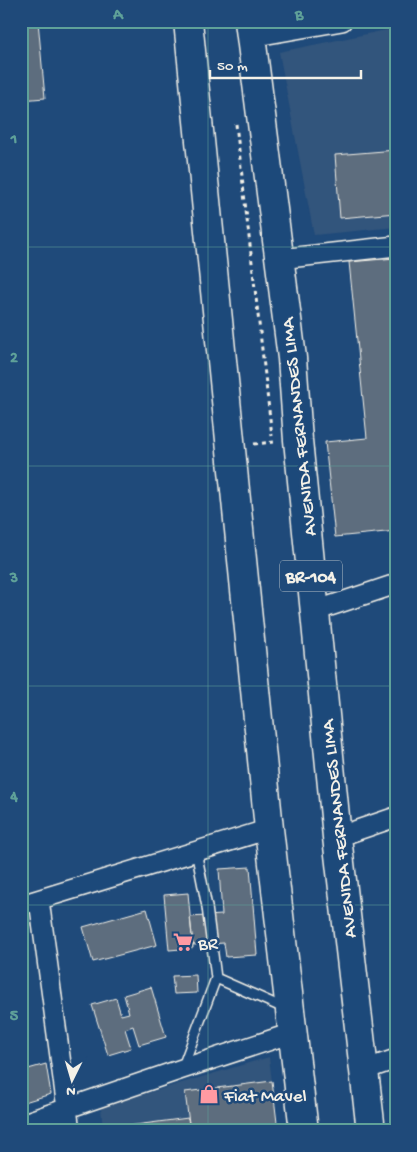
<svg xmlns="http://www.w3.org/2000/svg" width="417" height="1152" font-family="'Gochi Hand',sans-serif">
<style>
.built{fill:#32547b}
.building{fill:#5d6d7e;stroke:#f4f1e8}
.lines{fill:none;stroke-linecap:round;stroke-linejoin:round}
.lane-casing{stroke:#f4f1e8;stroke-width:12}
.street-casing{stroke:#f4f1e8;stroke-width:22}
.highway-casing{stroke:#f4f1e8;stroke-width:31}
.path{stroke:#f4f1e8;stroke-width:3;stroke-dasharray:4 4;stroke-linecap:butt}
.lane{stroke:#1f4a7a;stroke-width:9}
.street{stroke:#1f4a7a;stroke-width:19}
.highway{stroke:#1f4a7a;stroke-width:28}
.grid{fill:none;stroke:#5fa199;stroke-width:1;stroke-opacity:0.55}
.labels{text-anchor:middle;stroke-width:5;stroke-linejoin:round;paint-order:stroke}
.shield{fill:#1f4a7a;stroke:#b4bfc7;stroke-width:1}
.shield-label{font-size:18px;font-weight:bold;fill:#f4f1e8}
.street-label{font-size:19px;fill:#f4f1e8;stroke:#1f4a7a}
.poi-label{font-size:19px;fill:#f4f1e8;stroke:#1f4a7a;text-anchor:start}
.neatline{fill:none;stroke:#5fa199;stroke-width:2}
.grid-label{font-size:16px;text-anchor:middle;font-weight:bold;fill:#5fa199}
</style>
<rect width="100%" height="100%" fill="#1f4a7a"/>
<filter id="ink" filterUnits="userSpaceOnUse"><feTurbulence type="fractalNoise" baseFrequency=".02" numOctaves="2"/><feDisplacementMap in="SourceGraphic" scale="10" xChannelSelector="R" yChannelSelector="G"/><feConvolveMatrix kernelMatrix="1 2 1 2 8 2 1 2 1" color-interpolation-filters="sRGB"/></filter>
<g filter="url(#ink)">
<!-- built -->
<path class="built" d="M396,28v199l-82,8 -35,-183z
M269,1057l9,74h-175l-2,-24z"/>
<!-- building -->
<path class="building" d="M21,21h17l7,77 -24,2z
M396,150v63l-56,5 -5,-63z
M395,258l1,273 -61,6 -10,-95 42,-4 -18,-176z
M250,867l7,88 -31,2 -2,-14 -31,2 -3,-28 32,-2 -3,-46z
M188,893l5,55 -24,2 -5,-55z
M147,909l10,36 -64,17 -10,-35z
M196,975l1,18 -23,1 -2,-18z
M151,987l15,50 -27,8 -6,-19 -8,3 6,19 -23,7 -16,-50 24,-7 5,17 8,-2 -5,-18z
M46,1064l5,30 -30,9v-32z
M272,1081l6,50h-88l-5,-39z
M188,1118l2,13h-62v-5z
M128,1126v5h-25v-2z"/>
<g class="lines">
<defs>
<path id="lane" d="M196,851l11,56 9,71 70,31
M182,1069l34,-91"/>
<path id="street" d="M251,37l91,-16
M279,259l117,-13
M315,611l81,-27
M337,837l59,-20
M39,900l31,231
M21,905l248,-76
M364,1070l32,-11
M21,1124l161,-55 110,-36"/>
<path id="highway" d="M188,21l81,808 35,302
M249,21l43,337 6,82 39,397 34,294"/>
</defs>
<!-- lane casing -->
<use href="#lane" class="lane-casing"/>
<!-- street casing -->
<use href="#street" class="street-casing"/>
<!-- highway casing -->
<use href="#highway" class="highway-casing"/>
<!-- path -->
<path class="path" d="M236,124l36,312
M254,444l21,-2"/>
<!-- lane -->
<use href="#lane" class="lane"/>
<!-- street -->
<use href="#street" class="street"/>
<!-- highway -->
<use href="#highway" class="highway"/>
</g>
</g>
<!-- grid -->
<path class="grid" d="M208,21v1110M21,247h375M21,466h375M21,686h375M21,905h375"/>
<!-- icons -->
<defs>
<symbol id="supermarket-bare" viewBox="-9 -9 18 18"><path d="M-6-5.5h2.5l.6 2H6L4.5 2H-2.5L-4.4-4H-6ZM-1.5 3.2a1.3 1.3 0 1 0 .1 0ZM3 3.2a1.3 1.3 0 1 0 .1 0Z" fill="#ff9aa2" stroke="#1f4a7a" stroke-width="2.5" paint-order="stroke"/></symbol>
<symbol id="shop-bare" viewBox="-9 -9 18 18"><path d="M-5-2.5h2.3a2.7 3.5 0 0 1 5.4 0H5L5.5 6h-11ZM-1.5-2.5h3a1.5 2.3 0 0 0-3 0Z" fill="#ff9aa2" stroke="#1f4a7a" stroke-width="2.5" paint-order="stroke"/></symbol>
</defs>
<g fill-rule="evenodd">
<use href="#supermarket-bare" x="169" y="928" width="28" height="28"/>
<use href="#shop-bare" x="195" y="1080" width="28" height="28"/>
</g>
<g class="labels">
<!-- shield labels -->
<rect class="shield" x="280" y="560.5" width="62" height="31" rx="4"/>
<g class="shield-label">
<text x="311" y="582">BR-104</text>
</g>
<!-- street labels -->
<g class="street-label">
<text transform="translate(297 427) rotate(-96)" y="7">AVENIDA FERNANDES LIMA</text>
<text transform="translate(337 829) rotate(-96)" y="7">AVENIDA FERNANDES LIMA</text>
</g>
<!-- poi labels -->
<g class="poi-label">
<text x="198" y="949">BR</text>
<text x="224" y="1101">Fiat Mavel</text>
</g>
</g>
<!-- margin -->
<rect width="417" height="1152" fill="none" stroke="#1f4a7a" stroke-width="55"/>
<!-- north arrow -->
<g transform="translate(72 1080) rotate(185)" stroke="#1f4a7a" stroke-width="4" paint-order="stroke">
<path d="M0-4L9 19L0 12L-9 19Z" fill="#f4f1e8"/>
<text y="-8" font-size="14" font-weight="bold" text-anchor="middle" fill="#f4f1e8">N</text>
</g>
<!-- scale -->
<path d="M210 70v8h151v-8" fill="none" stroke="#f4f1e8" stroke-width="2.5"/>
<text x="217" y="70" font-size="15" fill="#f4f1e8" stroke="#1f4a7a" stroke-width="4" paint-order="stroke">50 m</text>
<rect x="28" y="28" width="362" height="1096" class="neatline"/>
<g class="grid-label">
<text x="118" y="19">A</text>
<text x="299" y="19">B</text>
<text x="14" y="143">1</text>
<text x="14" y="362">2</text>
<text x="14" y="582">3</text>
<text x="14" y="801">4</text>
<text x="14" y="1020">5</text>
</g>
</svg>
